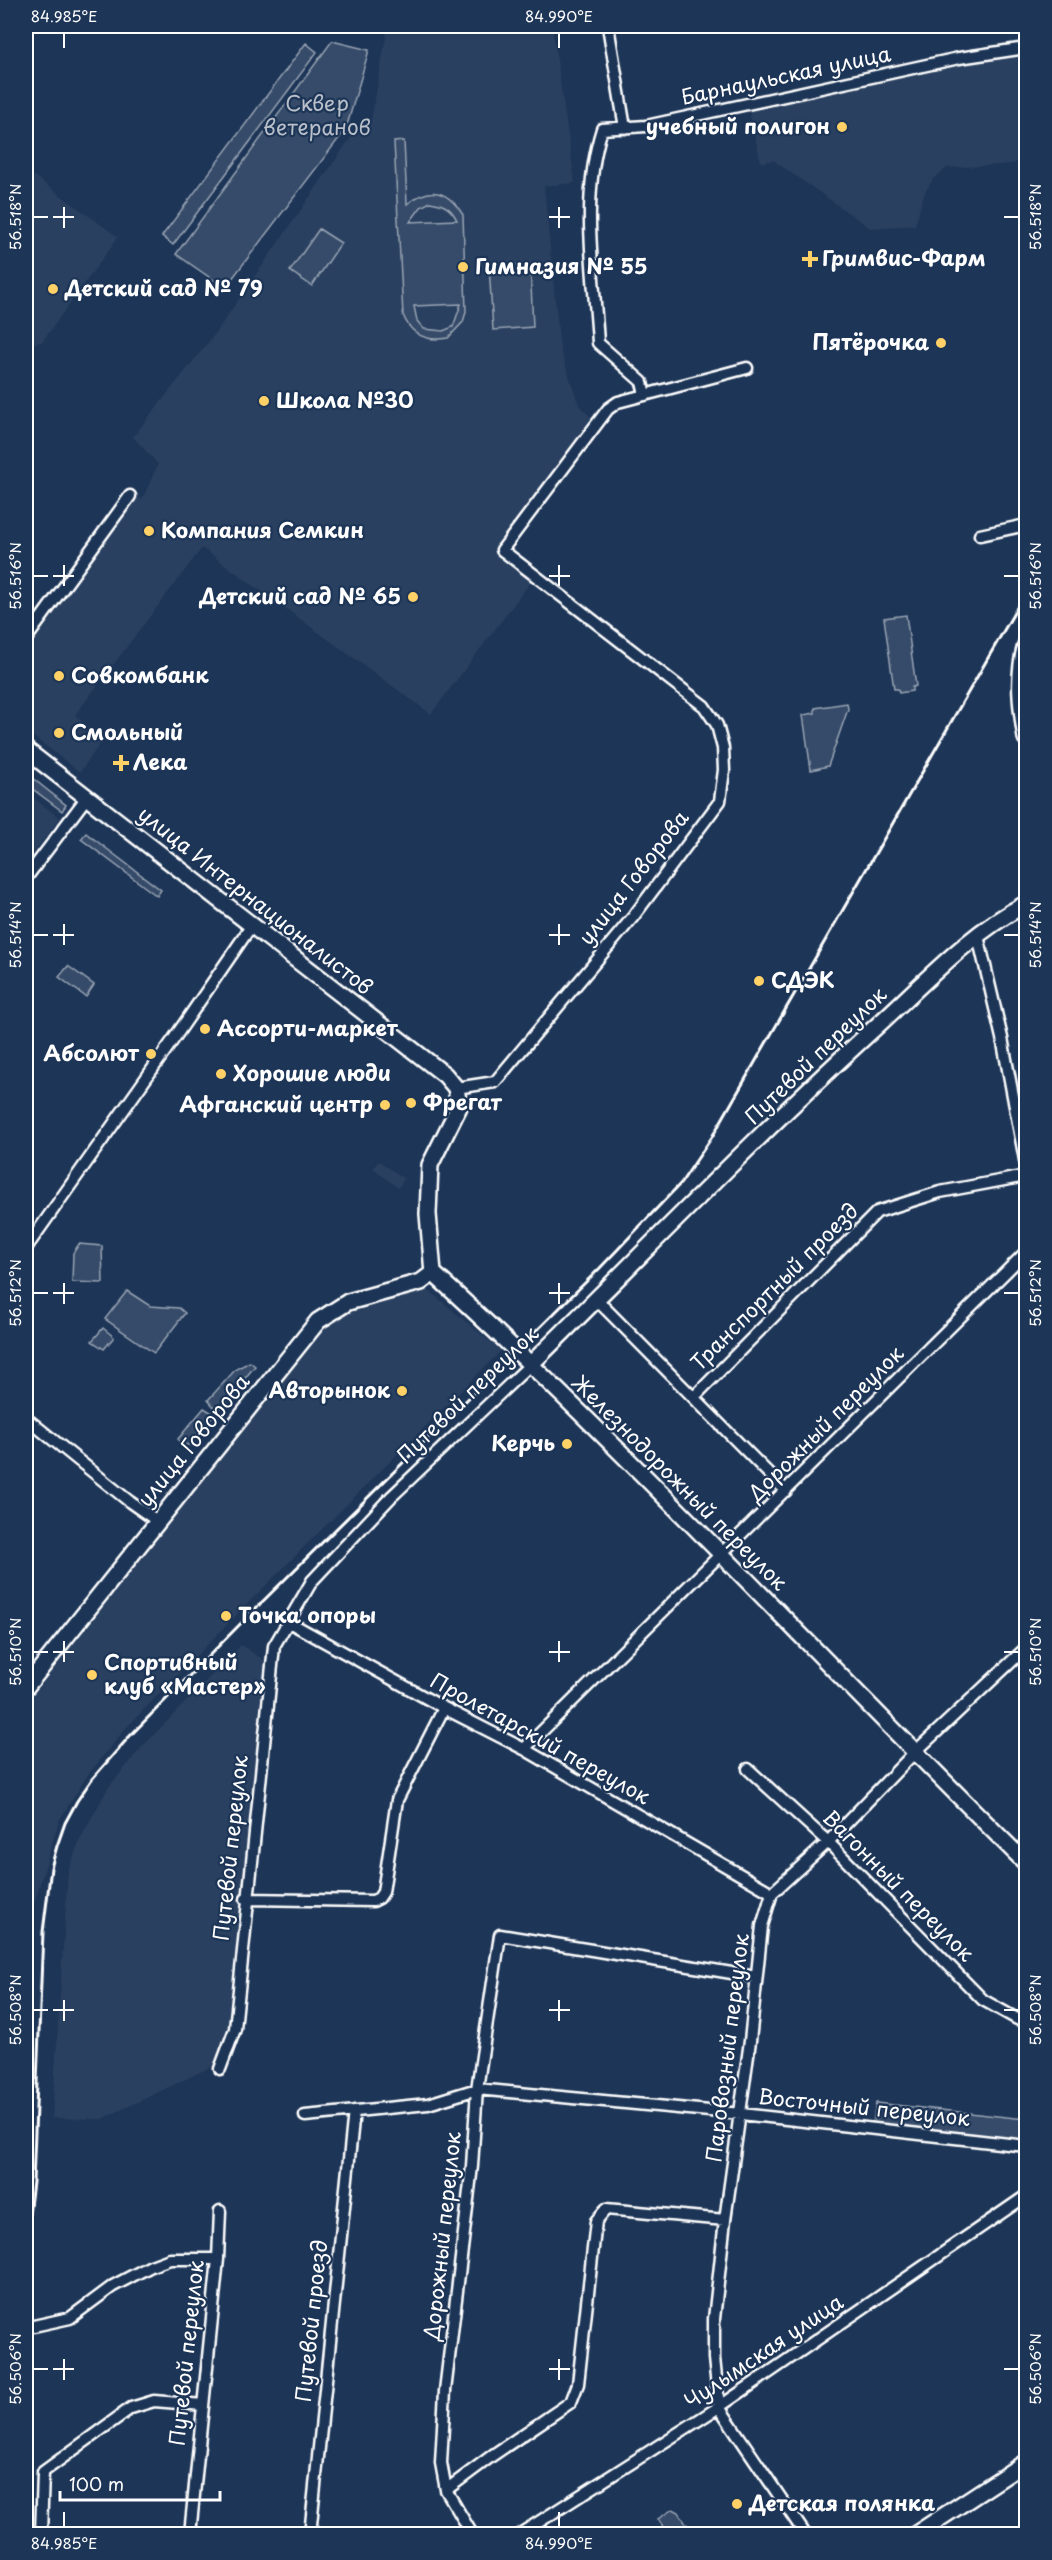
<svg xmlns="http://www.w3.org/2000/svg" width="1052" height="2560" font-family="'Playpen Sans',sans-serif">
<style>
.built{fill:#2a4161}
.green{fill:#364b69;stroke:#9aa5b4;stroke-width:1.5;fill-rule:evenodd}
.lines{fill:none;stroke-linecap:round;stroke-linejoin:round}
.street-casing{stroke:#fff;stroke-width:15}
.secondary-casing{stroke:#fff;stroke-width:20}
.street{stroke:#1d3557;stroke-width:10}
.secondary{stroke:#1d3557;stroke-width:15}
.rail{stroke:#fff;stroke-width:3}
.ticks{fill:none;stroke:#fff;stroke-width:2}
.poi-dot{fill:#ffd166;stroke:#1d3557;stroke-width:2}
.labels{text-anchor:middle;stroke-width:4.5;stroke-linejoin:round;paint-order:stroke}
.street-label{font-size:21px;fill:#fff;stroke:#1d3557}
.park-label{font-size:21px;fill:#b9c0ca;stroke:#1d3557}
.poi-label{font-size:21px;font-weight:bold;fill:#fff;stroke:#1d3557;text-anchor:start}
.neatline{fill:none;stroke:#fff;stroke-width:2}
.ticks-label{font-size:15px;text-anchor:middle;fill:#fff}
</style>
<rect width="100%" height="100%" fill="#1d3557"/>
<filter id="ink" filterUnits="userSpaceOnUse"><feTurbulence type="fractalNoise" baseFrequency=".0167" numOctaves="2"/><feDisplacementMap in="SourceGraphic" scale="12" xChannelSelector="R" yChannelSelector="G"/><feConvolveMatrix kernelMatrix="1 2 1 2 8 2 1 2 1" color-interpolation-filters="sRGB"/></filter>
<g filter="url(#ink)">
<!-- built -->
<path class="built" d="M388,26h164l23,157 -31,3 16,163 19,56 12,12 -93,136 35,26 -102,135 -229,-166 -127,167 28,25 -23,32 -54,-41v-101l101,-142 15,12 16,-36 -25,-27 81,-102 147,-212 10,-2z
M1026,53v103l-13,8 -66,4 -14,11 -9,15 -9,31 -45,3 -97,-68 -12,3 -12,-52 209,-48z
M26,170l92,67 -76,105 -16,2z
M26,792l34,26 -34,45z
M379,1161l25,18 -6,9 -25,-20z
M426,1288l75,63 -253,252 -123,126 -38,47 -28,45 -33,109v-225l134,-171 16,-27 75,-88 73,-94 27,-17z
M241,1645l27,18 -37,364 -16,38 -113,54 -50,-1 16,-247 12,-32 28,-51 33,-40z"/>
<!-- green -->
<path class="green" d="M332,41l37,9 -23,79 -121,159 -49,-34z
M306,43l11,9 -144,193 -11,-9z
M404,141l3,63c23,-18 40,-15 56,11l3,97 -3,10 -15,16c-22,4 -37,-3 -45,-23l-9,-173zM430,202c14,2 21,6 27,18l-47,2 11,-15zM461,304l-8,23 -10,4 -19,-2 -7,-8 -3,-15z
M319,229l22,14 -29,43 -22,-15z
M530,264l3,63 -40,3 -4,-64z
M906,615l10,71 -4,1v4l-13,2 -1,-4h-4l-10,-71z
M847,703l1,6 -20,57 -17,4 -8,-55 12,-2v-5z
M31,777l35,28 -4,6 -36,-27z
M86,833l75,57 -4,6 -76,-57z
M68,966l26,19 -8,12 -27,-20z
M79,1244l23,2 1,37 -31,-1 1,-29z
M127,1291l23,15 29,2 6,5 -31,40 -49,-34z
M103,1328l11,9 -10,12 -12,-8z
M250,1362l5,4 -35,42h-5l-7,-8 28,-31z
M204,1408l10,6 -14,21 -11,10 -9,-1 -2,-5z
M876,2103l150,16v21l-153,-17z
M673,2509l6,3 14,22h-25l-10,-15z"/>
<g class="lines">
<defs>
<path id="street" d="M608,26l17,102
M645,395l-3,-13 -44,-39c-4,-71 -18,-145 4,-214l44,-3 313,-68 67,-10
M980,535l46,-10
M26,639l104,-143
M26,878l61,-81
M978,936l24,102 24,127
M456,1088l39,-6 138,-165 87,-116 4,-31 -1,-22 -6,-23 -13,-19 -202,-156 106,-141 10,-7 129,-34
M26,1248l147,-208 79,-115
M597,1300l189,191
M694,1397l183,-185 63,-20 86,-16
M26,1418l104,84 27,19
M287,1621l157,87 80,41 248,144
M524,1749l502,-497
M748,1769l80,73 155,158 34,19 9,1
M246,1899l127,2 6,-3 4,-6 14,-92 47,-92
M220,2069l15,-40 39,-383 38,-65 80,-85 140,-133
M305,2116l123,-12 49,-15 264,25 285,32
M29,2327l41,-9 43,-32 38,-20 19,-7h48
M446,2490l47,-35 78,-53 7,-18 18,-163 10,-12 119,11
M41,2534l2,-62 88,-64 23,-7 49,4
M190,2534l28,-275 2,-48
M310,2534l44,-423
M472,2534l-26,-44 -5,-27 4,-72 27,-225 5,-77 23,-154 256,42
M520,2534l199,-127 307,-211
M805,2534l-86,-127 -5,-49v-39l11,-99 25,-179 12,-115 10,-33 56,-51 86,-89 112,-105"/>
<path id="secondary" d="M1026,645c-9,31 -5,62 0,93
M26,750l419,325 11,13 3,19 -29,58 -2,49 5,59c206,188 395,395 593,590
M532,1363c115,-113 227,-230 347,-339 46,-42 92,-92 147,-120
M26,1687l292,-366 30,-19 73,-20 12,-9
M916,2534l110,-72"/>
</defs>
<!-- street casing -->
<use href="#street" class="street-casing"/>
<!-- secondary casing -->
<use href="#secondary" class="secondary-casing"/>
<!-- street -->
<use href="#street" class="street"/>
<!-- secondary -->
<use href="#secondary" class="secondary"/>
<!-- rail -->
<path class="rail" d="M26,2238l7,-56 10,-250 8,-64 6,-22 8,-23 12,-22 15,-22 37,-42 127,-129 344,-340 81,-85 31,-46 314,-545"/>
</g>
</g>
<!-- ticks -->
<path class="ticks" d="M64,33v15M559,33v15M64,207v21M559,207v21M33,217h15M53,217h21M549,217h21M1004,217h15M64,565v21M559,565v21M33,576h15M53,576h21M549,576h21M1004,576h15M64,924v21M559,924v21M33,935h15M53,935h21M549,935h21M1004,935h15M64,1283v21M559,1283v21M33,1293h15M53,1293h21M549,1293h21M1004,1293h15M64,1641v21M559,1641v21M33,1652h15M53,1652h21M549,1652h21M1004,1652h15M64,2000v21M559,2000v21M33,2010h15M53,2010h21M549,2010h21M1004,2010h15M64,2359v21M559,2359v21M33,2369h15M53,2369h21M549,2369h21M1004,2369h15M64,2512v15M559,2512v15"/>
<!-- markers -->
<g class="poi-dot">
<circle cx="842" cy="127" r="6"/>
<path d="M807 250h6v6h6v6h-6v6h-6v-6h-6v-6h6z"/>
<circle cx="463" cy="267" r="6"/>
<circle cx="53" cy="289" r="6"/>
<circle cx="941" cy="343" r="6"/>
<circle cx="264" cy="401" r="6"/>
<circle cx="149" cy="531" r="6"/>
<circle cx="413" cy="597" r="6"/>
<circle cx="59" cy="676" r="6"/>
<circle cx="59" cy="733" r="6"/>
<path d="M118 754h6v6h6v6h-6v6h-6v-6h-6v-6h6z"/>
<circle cx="759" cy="981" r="6"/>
<circle cx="205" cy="1029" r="6"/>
<circle cx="151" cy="1054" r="6"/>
<circle cx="221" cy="1074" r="6"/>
<circle cx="411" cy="1103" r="6"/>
<circle cx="385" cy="1105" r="6"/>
<circle cx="402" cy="1391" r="6"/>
<circle cx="567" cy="1444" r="6"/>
<circle cx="226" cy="1616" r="6"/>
<circle cx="92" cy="1675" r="6"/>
<circle cx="737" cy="2504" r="6"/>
</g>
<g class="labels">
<!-- street labels -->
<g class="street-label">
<text transform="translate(786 76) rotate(-12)" y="7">Барнаульская улица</text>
<text transform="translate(634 878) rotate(-52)" y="7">улица Говорова</text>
<text transform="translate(255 901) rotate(38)" y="7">улица Интернационалистов</text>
<text transform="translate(816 1056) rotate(-44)" y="7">Путевой переулок</text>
<text transform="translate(775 1287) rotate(-45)" y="7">Транспортный проезд</text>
<text transform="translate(468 1395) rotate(-44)" y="7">Путевой переулок</text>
<text transform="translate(826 1424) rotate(-45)" y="7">Дорожный переулок</text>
<text transform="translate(194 1441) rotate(-51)" y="7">улица Говорова</text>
<text transform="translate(679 1483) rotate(45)" y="7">Железнодорожный переулок</text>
<text transform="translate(540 1739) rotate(29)" y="7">Пролетарский переулок</text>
<text transform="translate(231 1848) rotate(-84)" y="7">Путевой переулок</text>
<text transform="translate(898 1886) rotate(45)" y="7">Вагонный переулок</text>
<text transform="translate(728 2048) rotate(-83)" y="7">Паровозный переулок</text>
<text transform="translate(864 2108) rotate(6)" y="7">Восточный переулок</text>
<text transform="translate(443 2236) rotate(-84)" y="7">Дорожный переулок</text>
<text transform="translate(312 2321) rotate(-84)" y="7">Путевой проезд</text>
<text transform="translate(764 2352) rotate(-34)" y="7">Чулымская улица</text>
<text transform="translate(187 2353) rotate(-84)" y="7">Путевой переулок</text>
</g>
<!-- park labels -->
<g class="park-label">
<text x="317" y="111">Сквер<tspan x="317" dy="24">ветеранов</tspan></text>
</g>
<!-- poi labels -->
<g class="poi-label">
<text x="830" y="134" text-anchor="end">учебный полигон</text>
<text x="822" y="266">Гримвис-Фарм</text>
<text x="475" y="274">Гимназия № 55</text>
<text x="65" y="296">Детский сад № 79</text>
<text x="929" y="350" text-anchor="end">Пятёрочка</text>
<text x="276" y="408">Школа №30</text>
<text x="161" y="538">Компания Семкин</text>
<text x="401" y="604" text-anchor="end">Детский сад № 65</text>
<text x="71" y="683">Совкомбанк</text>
<text x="71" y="740">Смольный</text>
<text x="133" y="770">Лека</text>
<text x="771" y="988">СДЭК</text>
<text x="217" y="1036">Ассорти-маркет</text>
<text x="139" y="1061" text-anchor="end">Абсолют</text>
<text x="233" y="1081">Хорошие люди</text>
<text x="423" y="1110">Фрегат</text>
<text x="373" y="1112" text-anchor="end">Афганский центр</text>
<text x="390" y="1398" text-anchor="end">Авторынок</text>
<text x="555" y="1451" text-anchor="end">Керчь</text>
<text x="238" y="1623">Точка опоры</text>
<text x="104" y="1670">Спортивный<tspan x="104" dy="24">клуб «Мастер»</tspan></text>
<text x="749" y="2511">Детская полянка</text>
</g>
</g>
<!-- margin -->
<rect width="1052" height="2560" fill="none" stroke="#1d3557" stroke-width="66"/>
<!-- scale -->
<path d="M60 2491v9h160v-9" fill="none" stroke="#ffffff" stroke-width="3"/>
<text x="69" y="2491" font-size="18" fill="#ffffff" stroke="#1d3557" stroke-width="4.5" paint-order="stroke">100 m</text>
<rect x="33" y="33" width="986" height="2494" class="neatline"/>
<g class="ticks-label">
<text x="64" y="22">84.985°E</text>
<text x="559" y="22">84.990°E</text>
<text transform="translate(16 217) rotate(-90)" y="5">56.518°N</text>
<text transform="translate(1036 217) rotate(-90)" y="5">56.518°N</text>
<text transform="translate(16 576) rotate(-90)" y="5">56.516°N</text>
<text transform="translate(1036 576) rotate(-90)" y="5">56.516°N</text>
<text transform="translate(16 935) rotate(-90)" y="5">56.514°N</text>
<text transform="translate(1036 935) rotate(-90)" y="5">56.514°N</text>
<text transform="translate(16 1293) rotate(-90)" y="5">56.512°N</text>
<text transform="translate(1036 1293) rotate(-90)" y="5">56.512°N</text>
<text transform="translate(16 1652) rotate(-90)" y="5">56.510°N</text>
<text transform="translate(1036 1652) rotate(-90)" y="5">56.510°N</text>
<text transform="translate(16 2010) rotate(-90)" y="5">56.508°N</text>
<text transform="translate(1036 2010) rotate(-90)" y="5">56.508°N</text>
<text transform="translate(16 2369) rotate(-90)" y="5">56.506°N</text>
<text transform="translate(1036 2369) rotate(-90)" y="5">56.506°N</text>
<text x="64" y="2549">84.985°E</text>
<text x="559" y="2549">84.990°E</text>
</g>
</svg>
